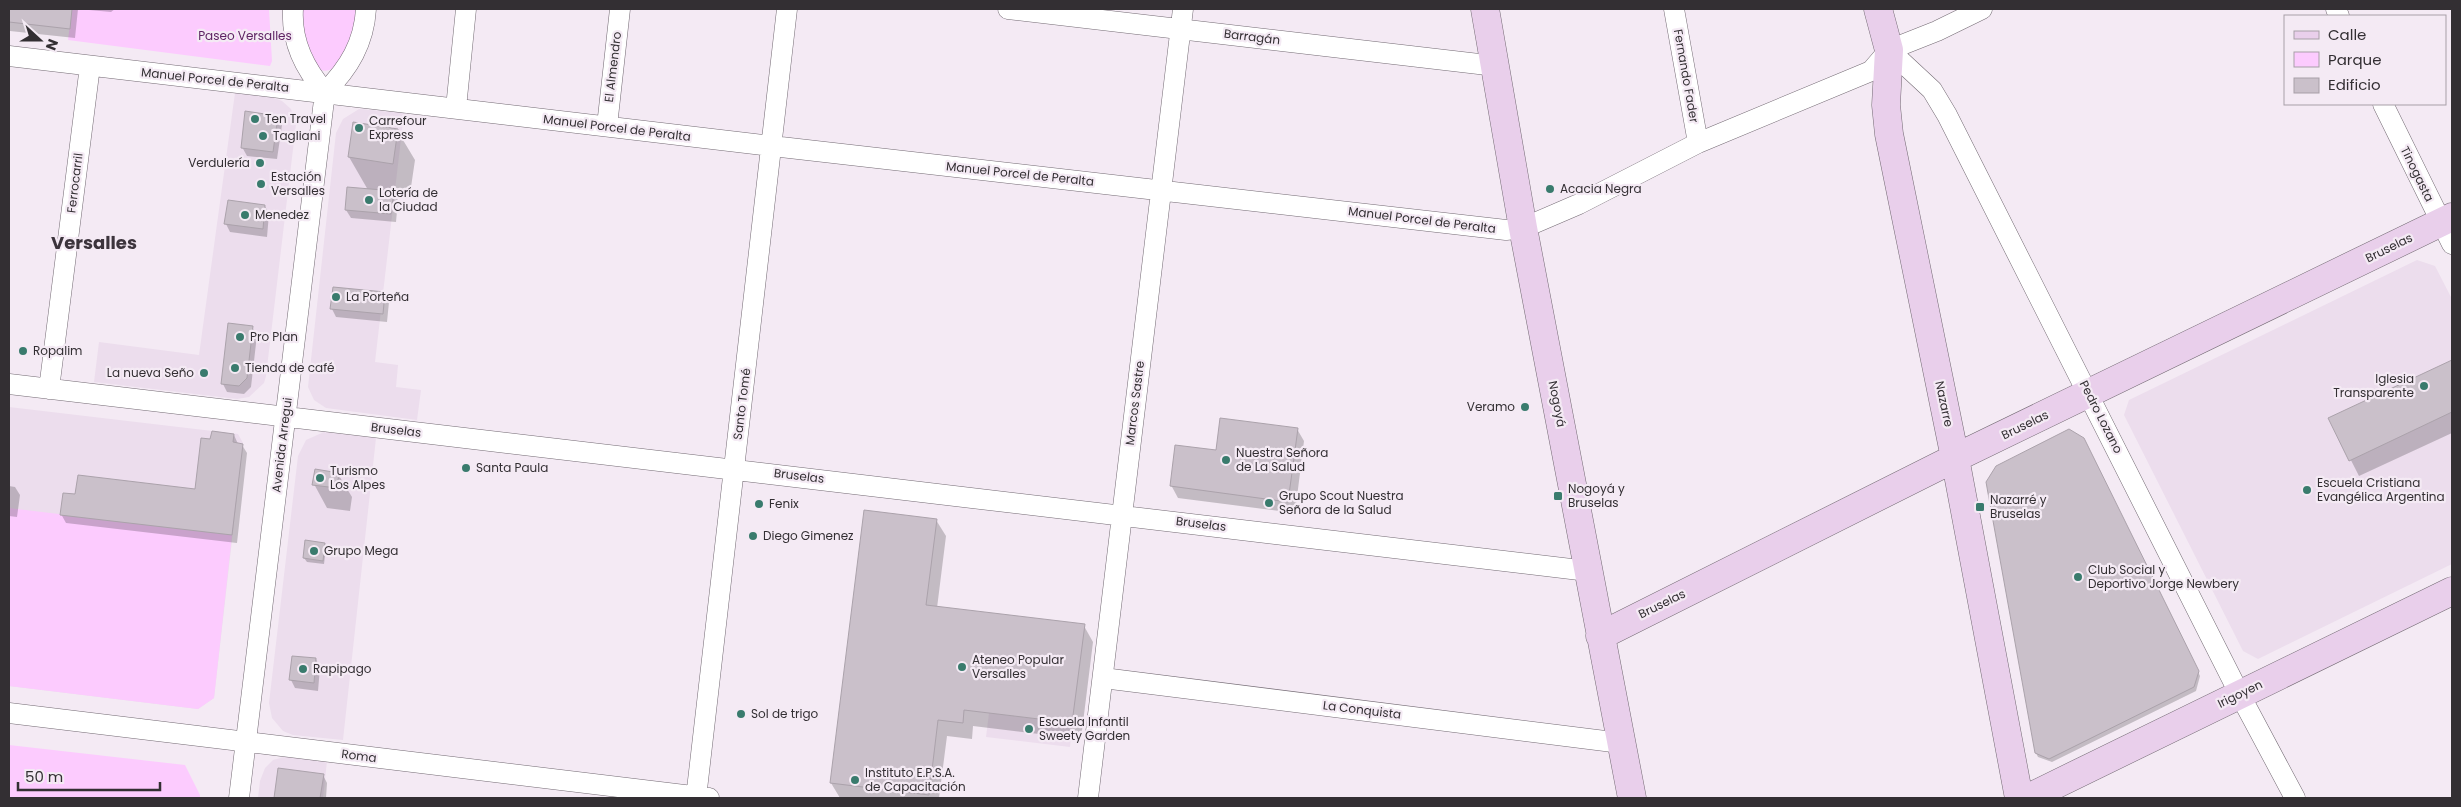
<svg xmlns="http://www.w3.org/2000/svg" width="2461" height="807" font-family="Poppins,sans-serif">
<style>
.built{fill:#ecdded}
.green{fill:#fccbfe}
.shadow{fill:#0003}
.building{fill:#cac0ca;stroke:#aba2ab}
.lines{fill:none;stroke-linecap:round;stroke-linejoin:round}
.street-casing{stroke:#736a73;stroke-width:21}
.secondary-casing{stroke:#736a73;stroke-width:29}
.street{stroke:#fff;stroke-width:20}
.secondary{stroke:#e9cfeb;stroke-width:28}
.poi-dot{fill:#397b6d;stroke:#f4eaf4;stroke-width:2}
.labels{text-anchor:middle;stroke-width:4.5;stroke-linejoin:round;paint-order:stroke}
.park-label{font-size:12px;fill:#5e2363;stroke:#f4eaf4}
.street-label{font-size:12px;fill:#332f33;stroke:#f4eaf4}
.poi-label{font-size:12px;fill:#332f33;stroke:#f4eaf4;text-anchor:start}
.district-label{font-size:18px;font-weight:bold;fill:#3c343c;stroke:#f4eaf4}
</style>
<rect width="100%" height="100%" fill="#f4eaf4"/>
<!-- built -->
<path class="built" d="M235,93l36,4 11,4 9,8 5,15 -30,252 -2,7 -15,14 -12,2 -143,-17 5,-40 100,13z
M359,109l45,4 -29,249 23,3 -2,22 25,3 -4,30 -91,-12 -12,-8 -6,-13 28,-254 7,-14z
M2417,260l18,6 17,33v265l-194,95 -15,-8 -119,-236 5,-15z
M9,407l229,27 5,9 -29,255 -16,11 -189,-23z
M324,432l52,6 -33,302 -50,-5 -10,-4 -11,-13 -3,-15 29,-247 8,-16z
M989,713l83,10 -2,24 -84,-10z
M288,756l39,5 -4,37h-65l2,-17 5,-13 8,-8z"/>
<!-- green -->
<path class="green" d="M72,9h197l3,52 -2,5 -202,-26z
M303,9h56c-4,17 -16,75 -43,59l-12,-30z
M9,508l223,27 -18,163 -16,11 -189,-23z
M9,745l176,20 15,30v3h-191z"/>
<!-- shadow -->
<path class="shadow" d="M9,9h106l-4,3 -33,-3 -3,29 -65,-7 -1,6z
M277,117l5,8 -5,34 -30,-3 -5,-9z
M397,130l18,30 -5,34 -18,-3 6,9 -2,22 -45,-4 -5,-8 22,-20 -19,-33z
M265,206l4,8 -2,23 -37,-5 -4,-8z
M384,294l5,8 -2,20 -51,-5 -4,-8z
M229,324l23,3 5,8 -6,52 -7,7 -17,-2 -4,-8z
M2452,361v72l-93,43 -29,-57z
M1297,429l7,12 -9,72 -117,-15 -7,-13 46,-33z
M234,435l4,9 4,1 5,8 -10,90 -171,-20 -5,-9 15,-18 120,-6 15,-49z
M2085,443l115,233 -4,15 -144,71 -14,-5 -2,-4z
M338,474l14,23 -2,14 -23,-3 -13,-24z
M9,486l6,1 5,8 -3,22 -8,-1z
M936,520l10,16 -9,72 147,18 9,16 -12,97 -108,-13 -1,13 -25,-3 -8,62h-99l-9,-15z
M324,544l2,4 -2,16 -17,-2 -3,-4z
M316,659l4,9 -2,23 -23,-3 -4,-8z
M279,769l44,6 4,8 -1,15h-51z"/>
<!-- building -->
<path class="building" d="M9,9h63l-2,20 -61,-7z
M245,111l33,5 -5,36 -32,-4z
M353,122l45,7 -5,35 -45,-7z
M347,187l47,4 -3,23 -46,-4z
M228,200l37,5 -2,24 -39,-5z
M333,287l52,5 -2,22 -53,-5z
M228,323l25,3 -6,52 -8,8 -18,-2z
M2452,360v52l-103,49 -21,-43z
M1220,418l78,10 -10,74 -118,-16 5,-41 41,5z
M2069,429l15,9 115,233 -5,16 -145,72 -14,-6 -49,-271 10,-16z
M212,431l22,3 -1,8 10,2 -11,91 -172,-20 3,-22 12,1 3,-19 117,14 6,-51 9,1z
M315,469l24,4 -2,15 -25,-3z
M864,510l73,9 -11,86 159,19 -13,99 -108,-13 -1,13 -25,-3 -9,75 -99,-12z
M305,540l20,3 -2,18 -20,-3z
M292,656l24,2 -2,25 -25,-3z
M278,768l46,6 -4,24h-46z"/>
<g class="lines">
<defs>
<path id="street" d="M293,9c-2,32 11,59 32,83
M1008,9l488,57
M1674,9l24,134
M2336,9l3,7
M1889,50l43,40 15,25 293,580 55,103
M9,56l763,90 734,84 17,-2 56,-24 119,-61 173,-72 18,-21 48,-19 45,-22
M2383,104l69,140
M456,108l10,-99
M607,126l13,-117
M9,384l1579,187
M49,389l41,-323
M1103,678l518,65
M9,713l700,85
M239,798l86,-706c24,-24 39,-49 41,-83
M696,798l91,-789
M1088,798l95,-789"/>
<path id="secondary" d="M1485,9l38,219 109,570
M1878,9l11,41 -3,55 3,29 66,324 64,340
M1600,636l355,-178 497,-241
M2028,798l424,-207"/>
</defs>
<!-- street casing -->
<use href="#street" class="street-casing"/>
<!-- secondary casing -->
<use href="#secondary" class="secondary-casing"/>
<!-- street -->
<use href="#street" class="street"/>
<!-- secondary -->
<use href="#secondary" class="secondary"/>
</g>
<!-- markers -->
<g class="poi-dot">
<circle cx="255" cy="119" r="5"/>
<circle cx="359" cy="128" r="5"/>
<circle cx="263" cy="136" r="5"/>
<circle cx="260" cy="163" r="5"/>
<circle cx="261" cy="184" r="5"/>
<circle cx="1550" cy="189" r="5"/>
<circle cx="369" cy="200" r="5"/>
<circle cx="245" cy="215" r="5"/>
<circle cx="336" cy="297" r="5"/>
<circle cx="240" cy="337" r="5"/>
<circle cx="23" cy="351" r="5"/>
<circle cx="235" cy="368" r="5"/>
<circle cx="204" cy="373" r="5"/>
<circle cx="2424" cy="386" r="5"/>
<circle cx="1525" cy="407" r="5"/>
<circle cx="1226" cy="460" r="5"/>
<circle cx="466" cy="468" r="5"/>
<circle cx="320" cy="478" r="5"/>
<circle cx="2307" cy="490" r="5"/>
<rect x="1553" y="491" width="10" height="10" rx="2.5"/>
<circle cx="1269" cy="503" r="5"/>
<circle cx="759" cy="504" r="5"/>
<rect x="1975" y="502" width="10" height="10" rx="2.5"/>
<circle cx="753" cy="536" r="5"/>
<circle cx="314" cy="551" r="5"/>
<circle cx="2078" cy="577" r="5"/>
<circle cx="962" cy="667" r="5"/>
<circle cx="303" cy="669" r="5"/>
<circle cx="741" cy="714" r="5"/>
<circle cx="1029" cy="729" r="5"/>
<circle cx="855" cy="780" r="5"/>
</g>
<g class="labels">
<!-- park labels -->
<g class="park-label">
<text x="245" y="40">Paseo Versalles</text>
</g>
<!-- street labels -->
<g class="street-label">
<text transform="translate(1252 37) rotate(7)" y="4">Barragán</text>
<text transform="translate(613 67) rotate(-83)" y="4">El Almendro</text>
<text transform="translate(1686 76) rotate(80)" y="4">Fernando Fader</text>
<text transform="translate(215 80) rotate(6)" y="4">Manuel Porcel de Peralta</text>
<text transform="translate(617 128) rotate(7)" y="4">Manuel Porcel de Peralta</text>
<text transform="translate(1020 174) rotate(6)" y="4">Manuel Porcel de Peralta</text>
<text transform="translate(2417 174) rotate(64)" y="4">Tinogasta</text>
<text transform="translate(75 183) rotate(-83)" y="4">Ferrocarril</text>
<text transform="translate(1422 220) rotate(7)" y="4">Manuel Porcel de Peralta</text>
<text transform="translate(2389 248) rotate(-26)" y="4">Bruselas</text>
<text transform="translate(1135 403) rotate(-83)" y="4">Marcos Sastre</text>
<text transform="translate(742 404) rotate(-83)" y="4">Santo Tomé</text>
<text transform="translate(1557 404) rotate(79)" y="4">Nogoyá</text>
<text transform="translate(1944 404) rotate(78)" y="4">Nazarre</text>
<text transform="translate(2101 417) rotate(63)" y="4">Pedro Lozano</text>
<text transform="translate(2025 425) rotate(-26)" y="4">Bruselas</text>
<text transform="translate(396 430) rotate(7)" y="4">Bruselas</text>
<text transform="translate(282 445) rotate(-83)" y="4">Avenida Arregui</text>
<text transform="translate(799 476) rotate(7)" y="4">Bruselas</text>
<text transform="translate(1201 524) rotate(7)" y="4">Bruselas</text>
<text transform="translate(1662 604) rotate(-26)" y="4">Bruselas</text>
<text transform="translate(2240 694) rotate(-26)" y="4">Irigoyen</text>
<text transform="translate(1362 710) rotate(7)" y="4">La Conquista</text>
<text transform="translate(359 756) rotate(7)" y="4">Roma</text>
</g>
<!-- poi labels -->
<g class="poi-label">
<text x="265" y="123">Ten Travel</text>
<text x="369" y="125">Carrefour<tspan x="369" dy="14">Express</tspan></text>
<text x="273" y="140">Tagliani</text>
<text x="250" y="167" text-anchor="end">Verdulería</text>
<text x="271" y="181">Estación<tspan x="271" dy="14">Versalles</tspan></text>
<text x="1560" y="193">Acacia Negra</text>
<text x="379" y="197">Lotería de<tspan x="379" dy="14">la Ciudad</tspan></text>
<text x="255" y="219">Menedez</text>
<text x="346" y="301">La Porteña</text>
<text x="250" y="341">Pro Plan</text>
<text x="33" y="355">Ropalim</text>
<text x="245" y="372">Tienda de café</text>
<text x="194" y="377" text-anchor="end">La nueva Seño</text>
<text x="2414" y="383" text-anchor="end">Iglesia<tspan x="2414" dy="14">Transparente</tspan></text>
<text x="1515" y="411" text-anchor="end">Veramo</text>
<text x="1236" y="457">Nuestra Señora<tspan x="1236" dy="14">de La Salud</tspan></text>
<text x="476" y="472">Santa Paula</text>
<text x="330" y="475">Turismo<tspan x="330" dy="14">Los Alpes</tspan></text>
<text x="2317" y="487">Escuela Cristiana<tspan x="2317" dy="14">Evangélica Argentina</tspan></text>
<text x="1568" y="493">Nogoyá y<tspan x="1568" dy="14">Bruselas</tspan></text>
<text x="1279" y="500">Grupo Scout Nuestra<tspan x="1279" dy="14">Señora de la Salud</tspan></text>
<text x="1990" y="504">Nazarré y<tspan x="1990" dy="14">Bruselas</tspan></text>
<text x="769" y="508">Fenix</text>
<text x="763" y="540">Diego Gimenez</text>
<text x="324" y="555">Grupo Mega</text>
<text x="2088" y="574">Club Social y<tspan x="2088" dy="14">Deportivo Jorge Newbery</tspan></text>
<text x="972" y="664">Ateneo Popular<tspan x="972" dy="14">Versalles</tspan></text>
<text x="313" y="673">Rapipago</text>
<text x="751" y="718">Sol de trigo</text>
<text x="1039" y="726">Escuela Infantil<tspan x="1039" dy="14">Sweety Garden</tspan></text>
<text x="865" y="777">Instituto E.P.S.A.<tspan x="865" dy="14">de Capacitación</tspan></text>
</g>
<!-- district labels -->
<g class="district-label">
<text x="94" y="249">Versalles</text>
</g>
</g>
<!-- border -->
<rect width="2461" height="807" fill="none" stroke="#332f33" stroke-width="20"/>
<!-- legend -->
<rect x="2284" y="15" width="162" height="90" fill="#f4eaf4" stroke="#a79fa7"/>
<rect x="2294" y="31" width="25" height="8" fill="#e9cfeb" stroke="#a79fa7"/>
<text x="2328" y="40" font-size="15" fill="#332f33">Calle</text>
<rect x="2294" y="52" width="25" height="15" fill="#fccbfe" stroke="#a79fa7"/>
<text x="2328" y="65" font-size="15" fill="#332f33">Parque</text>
<rect x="2294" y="78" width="25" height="15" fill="#cac0ca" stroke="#a79fa7"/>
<text x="2328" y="90" font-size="15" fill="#332f33">Edificio</text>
<!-- north arrow -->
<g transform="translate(40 40) rotate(111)" stroke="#f4eaf4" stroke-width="4" paint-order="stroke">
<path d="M0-4L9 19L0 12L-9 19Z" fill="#332f33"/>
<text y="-8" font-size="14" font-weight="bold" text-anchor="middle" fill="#332f33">N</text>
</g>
<!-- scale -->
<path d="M18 782v8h142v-8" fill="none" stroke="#332f33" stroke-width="2.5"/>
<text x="25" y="782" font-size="15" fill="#332f33" stroke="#f4eaf4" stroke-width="4" paint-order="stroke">50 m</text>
</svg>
